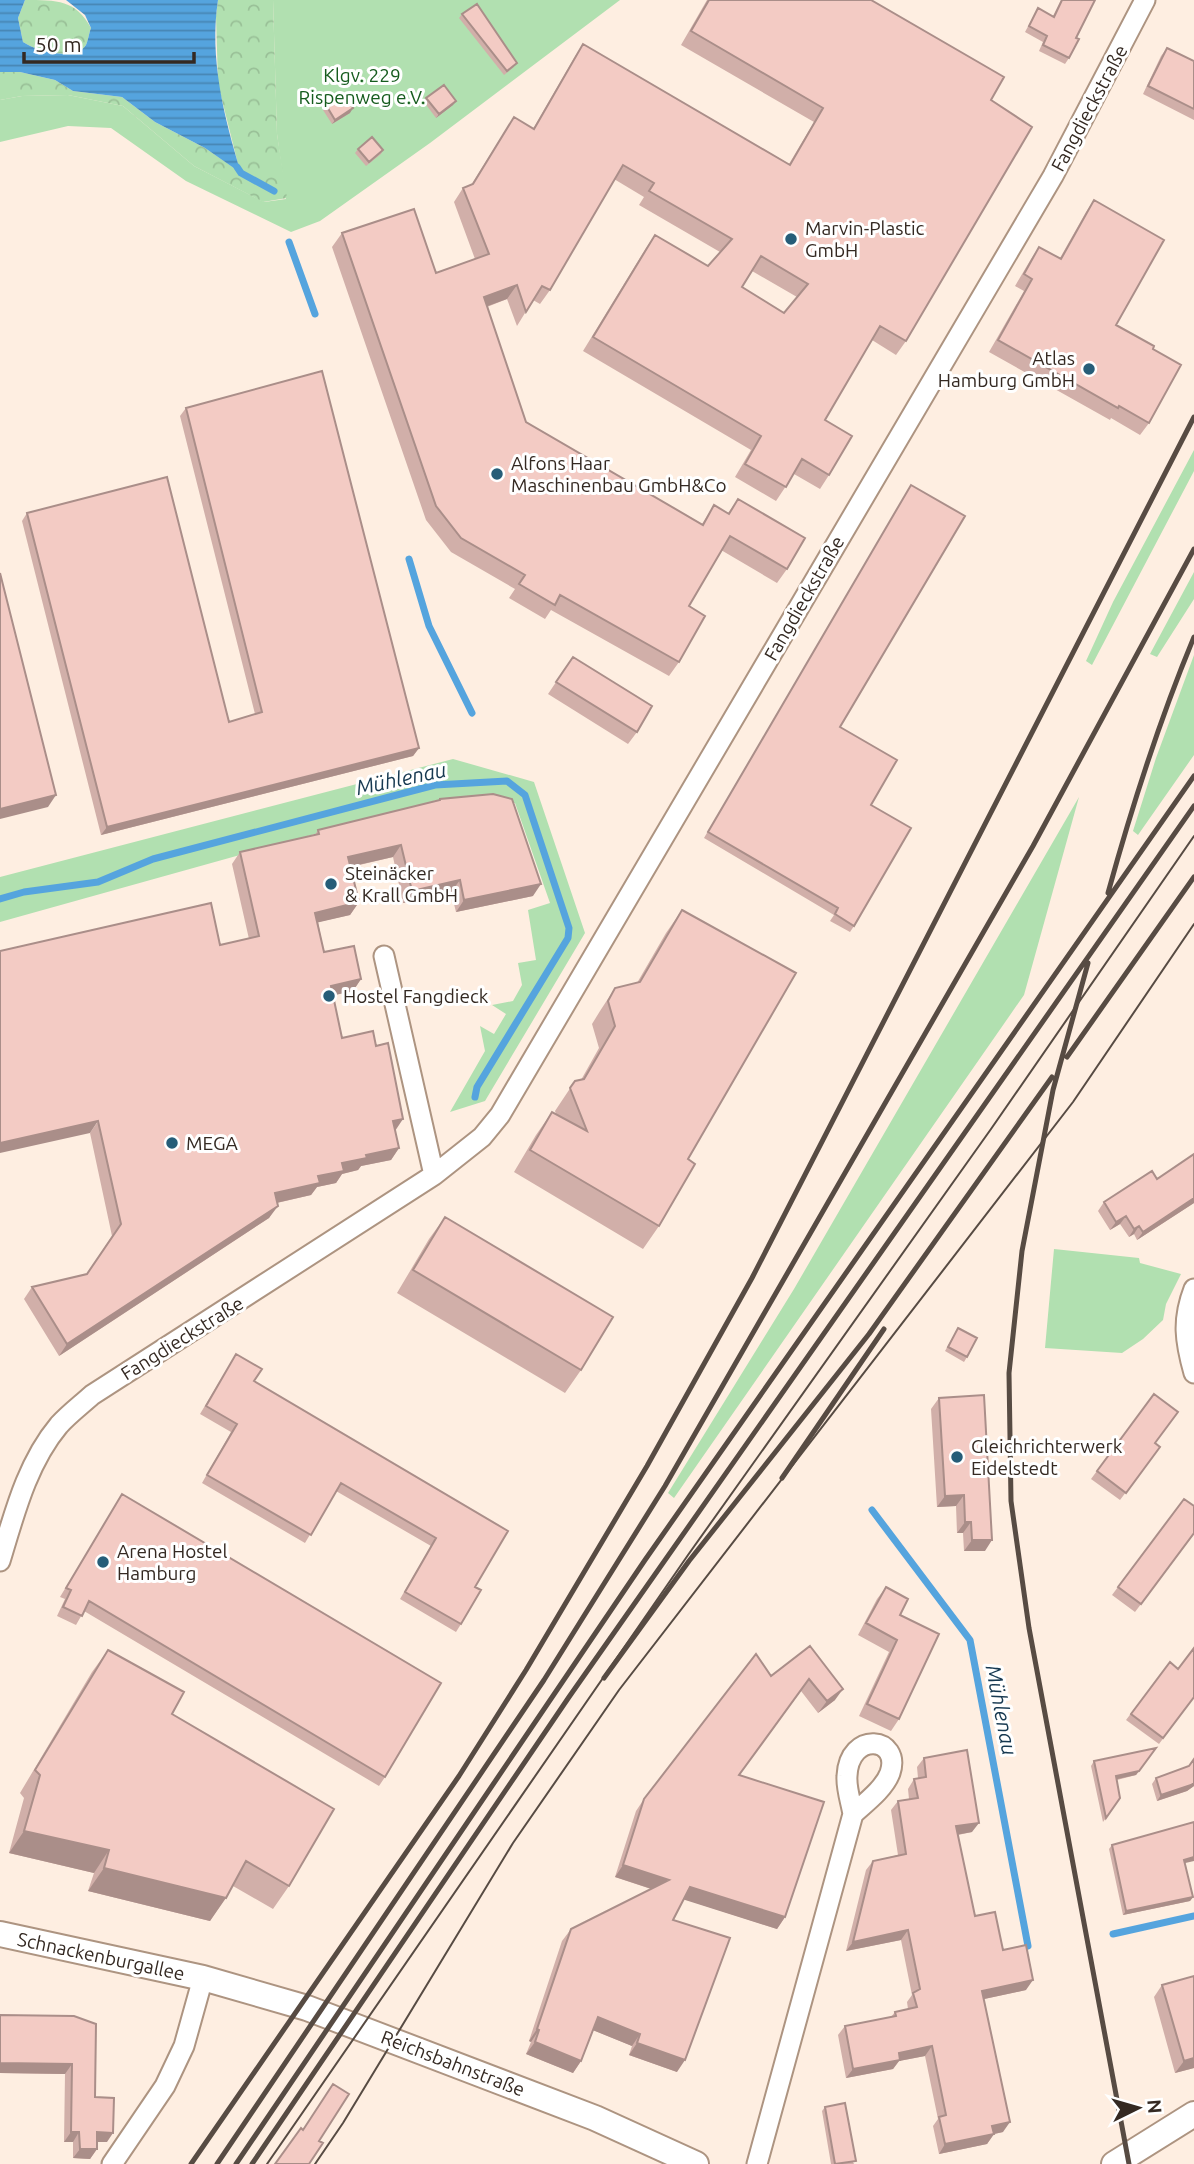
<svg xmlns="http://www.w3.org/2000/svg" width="1194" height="2164" font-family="Ubuntu,sans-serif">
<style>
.green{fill:#b1e0b0}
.forest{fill:url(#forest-crowns)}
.water{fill:url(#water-rules)}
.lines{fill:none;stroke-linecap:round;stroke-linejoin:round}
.stream{stroke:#55a4de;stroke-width:7}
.minor-casing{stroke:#ad9481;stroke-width:23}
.tertiary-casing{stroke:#ad9481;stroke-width:28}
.minor{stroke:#fff;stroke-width:19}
.tertiary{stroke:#fff;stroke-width:24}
.tram{stroke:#574b43;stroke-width:2}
.rail{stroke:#574b43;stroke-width:5}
.wall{fill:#d1afa9;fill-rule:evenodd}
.shaded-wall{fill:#aa8e89}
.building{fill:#f3cbc4;stroke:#aa8e89;stroke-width:2;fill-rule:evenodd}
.poi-dot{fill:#265d78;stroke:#fff;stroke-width:2.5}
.labels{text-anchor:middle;stroke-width:6;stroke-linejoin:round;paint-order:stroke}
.park-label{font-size:19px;fill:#165c1e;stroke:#fff}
.street-label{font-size:19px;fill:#342922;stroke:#fff}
.poi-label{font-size:19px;fill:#342922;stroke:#fff;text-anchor:start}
.water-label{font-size:21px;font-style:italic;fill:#163850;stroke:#fff}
</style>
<defs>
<pattern id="forest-crowns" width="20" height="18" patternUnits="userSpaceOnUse" patternTransform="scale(1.75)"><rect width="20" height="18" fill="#b1e0b0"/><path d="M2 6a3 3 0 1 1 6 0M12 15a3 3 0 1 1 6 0" fill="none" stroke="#99c097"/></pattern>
<pattern id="water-rules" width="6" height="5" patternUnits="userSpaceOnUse" patternTransform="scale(1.75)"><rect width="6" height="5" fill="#55a4de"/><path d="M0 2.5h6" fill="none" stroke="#4786b4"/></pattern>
</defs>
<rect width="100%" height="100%" fill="#feeee1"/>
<!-- green -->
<path class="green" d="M273,0h347l-190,143 -110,78 -29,11 -105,-51 -75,-53 -43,-2 -68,16v-42l22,-4 46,-1 55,11 71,60 70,36 22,-3 -9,-65z
M1194,450v21l-102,194 -6,-4 27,-59z
M1194,572v27l-37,58 -7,-3z
M1194,655v100l-56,80 -5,-4 23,-73z
M453,759l81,23 51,151 -100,168 -35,11 35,-61 -5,-25 14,8 12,-20 -14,-9 21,-4 9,-16 -4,-22 18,-3 -8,-50 22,-7 -35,-100 -78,-3 -437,122v-45z
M1079,797l-55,198 -350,503 -6,-5 126,-204z
M1054,1249l85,9 1,5 41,11 -15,30 -3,16 -20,19 -21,14 -77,-5z"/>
<!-- forest -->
<path class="forest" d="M25,0c32,0 51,0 66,28 -2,5 -3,13 -5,17 -11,17 -50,6 -63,-3l-5,-24z
M218,0h55l4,134 10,64 -24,4 -69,-36 -71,-60 -55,-11 -46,1 -22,4v-28h20l35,8 18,11 49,6 33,25 50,26 35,24 -22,-88 -2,-68z"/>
<!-- water -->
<path class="water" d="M0,0h25l-7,18 5,24c13,9 52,20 63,3 2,-4 3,-12 5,-17l-6,-13 -19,-15h152c-9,58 6,117 23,173l-36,-25 -50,-26 -33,-25 -49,-6 -18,-11 -35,-8h-20z"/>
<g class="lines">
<!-- stream -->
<path class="stream" d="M237,167l4,6 33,18
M289,242l26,72
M409,559l20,67 43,87
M0,899l24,-7 74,-10 55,-23 282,-74 72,-4 18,14 44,133 -1,10 -91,149 -2,10
M872,1510l98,130 58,306
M1113,1934l81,-18"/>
<defs>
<path id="minor" d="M384,956l50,219
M1194,1289c-12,31 -9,52 0,84
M0,1561c14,-46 27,-98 59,-136 10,-11 22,-20 33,-30l342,-220 48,-38 18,-22 553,-939 92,-176
M112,2164l53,-78 19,-40 19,-68
M757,2164l96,-350c-2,-12 -7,-26 -6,-38 2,-46 55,-39 43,-3 -6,16 -25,30 -37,41"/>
<path id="tertiary" d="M0,1934l203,44 104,30 288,110 101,46
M1114,2164l80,-50"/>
</defs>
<!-- minor casing -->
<use href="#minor" class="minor-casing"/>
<!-- tertiary casing -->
<use href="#tertiary" class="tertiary-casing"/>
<!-- minor -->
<use href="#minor" class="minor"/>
<!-- tertiary -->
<use href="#tertiary" class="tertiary"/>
<!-- tram -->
<path class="tram" d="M267,2164l421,-609 303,-426 203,-293
M315,2164l28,-41 170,-280 106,-153 454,-588 121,-178"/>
<!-- rail -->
<path class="rail" d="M1108,893c24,-87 51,-172 86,-256
M1088,963l-35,127 -31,161 -13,122 2,128 18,127 100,536
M1067,1057l127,-180
M782,1478l102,-149
M604,1678l85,-117 180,-227 183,-257
M191,2164l268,-388 67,-106 121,-204 105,-188 442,-861
M217,2164l327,-484 121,-194 368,-640 161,-297
M236,2164l409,-604 549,-784
M252,2164l317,-467 625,-891"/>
</g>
<!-- wall -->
<path class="wall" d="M707,0h164l120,100 -85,241 -10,14 -24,-15 -47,80 4,55 -9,14 -26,-15 -18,27 -41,-24 16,-27 -168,-99 63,-103 9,-13 53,31 12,-14 -81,-47 5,-8 -30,-18 -64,111 -10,14 -7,-4 -16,26 -10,-27 -20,8 39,115 176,102 12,-19 14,8 10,-14 49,70 -10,14 -56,-33 -32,56 -10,56 -10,14 -118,-66 -6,9 -36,-21 6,-9 -64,-37 -25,-32 -94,-273 10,-14 94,40 39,-14 -21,-57 9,-14 8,-3 43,-68 19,12 41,-71 9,-14 206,120 25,-42 -133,-77zM752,271l45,26 -13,16 -42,-26z
M1061,0h34l-19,38 -7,20 -4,6 -26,-13 4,-9 -18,-10 13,-24 15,8z
M462,14l52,53 -10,8 -45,-57z
M1167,48l27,13v59l-51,-26 18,-38z
M426,98l27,7 -17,13 -12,-16z
M326,105l24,8 -18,11 -9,-14z
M358,149l25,1 -2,4 -15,12 -11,-13z
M1094,200l22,125 37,24 -4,74 -9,12 -29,-17 -1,2 -121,-68 35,-61 -9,-5 16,-27 8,-12 21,11 26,-46z
M186,408l233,340 -6,8 -312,79 -79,-314 5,-8 202,209 26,-8 -75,-298z
M911,485l-71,242 31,78 -17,121 -4,6 -20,-11 4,-6 -130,-77z
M573,657l64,75 -9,12 -80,-50z
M440,799l93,97 -77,16 -5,-20 -48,11 -10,-46 -42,10 8,35 -9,13 -32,7 6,30 37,27 -8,12 -20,4 9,43 53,93 4,17 -8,12 -30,6 -3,4 -16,4 -6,9 -19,4 -6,8 -34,8 -8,15 -210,138 -35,-57 8,-12 55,-13 25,-38 -22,-103 130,-188 29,-6 -17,-75 8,-12 75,-17 3,-5 120,-29z
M682,910l6,249 -29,67 -16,23 -129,-77 22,-37 16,-23 4,2 -1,-3 20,-30 6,-1 18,-32 -7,-24 8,-13 15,-23 22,-5 29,-50z
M1194,1154v49l-57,37 -3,-6 -5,3 -9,-13 -10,6 -12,-19 6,-9 53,-23z
M445,1217l136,153 -16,23 -168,-100 32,-54z
M958,1328l9,29 -3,5 -19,-11z
M236,1354l18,27 254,150 -33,56 -14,37 -5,8 -56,-33 31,-53 -95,-55 -31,52 -103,-60 29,-51 -31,-18z
M1154,1394l1,49 5,4 -40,53 -29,-21z
M939,1398l46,153h-21l-1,-18h-6l-1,-27 -19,1 -6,-98z
M122,1494l263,283 -6,9 -295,-175 -8,14 -19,-9 8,-17 -5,-2z
M1184,1499l10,35 -59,78 -23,-17z
M886,1587l14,28 -1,104 -8,12 -32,-15 30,-64 -31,-17 19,-36z
M810,1646l25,54 -17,13 -17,-22 -62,84 46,142 -8,12 -93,-30 -11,21 4,152 -48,-17 3,-9 -39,-16 -12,31 -8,12 -47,-19 5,-12 -2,-1 33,-100 9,-12 80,-40 -36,-12 21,-66 8,-12 127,-123z
M108,1650l64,64 117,172 -16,23 -40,-23 -23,35 -122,-30 6,-18 -85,-20 15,-55 -4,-5 72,-121z
M1170,1662l24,35 -35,47 -33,-24z
M1156,1748l-20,27 -19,5 3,18 -17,24 -12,-56 3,-5z
M924,1758l48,74 -14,3 17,81 28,34 23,40 -42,9 19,133 -9,2 -7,10 -48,10 -6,-28 5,-7 -13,-63 -26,5 -6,8 -47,9 -8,-43 7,-9 46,-9 4,-5 13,-3 -1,-7 5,-7 -11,-55 -55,11 20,-81 7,-9 25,-6 -7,-45 7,-9 11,-2 -1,-10 6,-10 4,-1 -1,-11z
M1194,1759v27l-7,5 -30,10 -5,-17 4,-6 33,-12z
M1112,1845l73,18 8,34 -3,4 -67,14 -14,-66z
M1194,1976v92l-19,5 -21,-76 8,-12z
M0,2015l74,1 33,126h-10v7l-7,10 -17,-1v-16h-9l1,-68 -65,-1z
M825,2107l29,57h-23l-9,-53z"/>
<!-- shaded-wall -->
<path class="shaded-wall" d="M456,101l-3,4 -17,13 3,-4z
M353,108l-3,5 -18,11 3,-4z
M517,285l-10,14 -33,12 10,-14z
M419,748l-6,8 -312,79 6,-8z
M56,795l-8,12 -48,12v-10z
M401,845l-8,12 -53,12 8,-12z
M460,880l-9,12 -48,11 9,-12z
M541,884l-8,12 -77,16 8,-12z
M359,902l-9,13 -43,10 8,-12z
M361,979l-8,12 -31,7 9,-12z
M403,1119l-8,12 -2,-10z
M98,1121l-8,12 -90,20v-10z
M399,1148l-8,12 -30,6 -3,4 -16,4 -6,9 -19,4 -6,8 -44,10 8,-12 43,-17 24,-13 24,-8z
M1194,1198v5l-57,37 6,-8z
M278,1206l-9,12 -210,138 8,-12z
M1126,1216l-6,8 -10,6 6,-8z
M1139,1226l-5,8 -5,3 5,-8z
M964,1495l-8,11 -19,1 8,-11z
M965,1522h6l-8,11h-6z
M972,1540h20l-7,11h-21z
M843,1689l-8,11 -17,13 9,-12z
M1139,1771l-3,4 -23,5 3,-4z
M1194,1783v3l-7,5 -30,10 4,-6z
M979,1823l-7,9 -22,4 6,-10z
M24,1831l85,19 -15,23 -85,-20z
M1194,1857v4l-13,3 3,-4z
M623,1865l46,15 -8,12 -46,-15z
M104,1868l122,30 -16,23 -122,-30z
M690,1887l95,30 -8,12 -95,-30z
M1193,1897l-3,4 -67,14 3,-4z
M908,1930l-7,10 -55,11 7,-9z
M1033,1980l-7,10 -51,11 7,-10z
M598,2017l42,17 -8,12 -42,-17z
M537,2029l2,1 -8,12 -2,-1z
M535,2042l46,19 -8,12 -47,-19z
M637,2043l48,17 -8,12 -48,-17z
M932,2046l-7,10 -26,5 -6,8 -47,9 7,-9 46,-16z
M1194,2058v10l-19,5 9,-12z
M0,2063l72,1 -7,10 -65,-1z
M1010,2122l-7,10 -18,4 7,-10z
M71,2132h8l-6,10h-9z
M97,2132l16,1 -6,9h-17z
M994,2134l-7,10 -48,10 6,-10z
M80,2149h17l-7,10 -17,-1z"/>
<!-- building -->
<path class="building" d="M709,0h162l133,77 -13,23 41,27 -126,214 -26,-15 -55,94 27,16 -23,39 -27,-16 -16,28 -41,-23 16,-28 -168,-99 62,-102 53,31 24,-27 -83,-48 5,-8 -31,-18 -73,125 -8,-4 -16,26 -9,-27 -33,12 42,125 177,103 11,-20 15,9 9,-15 67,39 -18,31 -57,-33 -41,70 16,10 -26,46 -119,-67 -5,10 -36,-21 6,-9 -64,-37 -25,-32 -94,-273 72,-24 22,64 53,-19 -26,-66 10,-4 41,-67 20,12 49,-85 207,121 33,-57 -132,-77zM761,256l47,28 -24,29 -42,-26z
M1062,0h33l-19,38 3,1 -10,19 -26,-13 4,-9 -18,-10 9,-18 16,9z
M477,4l40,59 -10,8 -45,-57z
M1167,48l27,13v48l-46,-23z
M444,85l12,16 -17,13 -13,-16z
M343,94l10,14 -18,12 -9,-15z
M372,137l11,13 -14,12 -11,-13z
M1094,200l70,40 -48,85 38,21 -1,3 28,16 -32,58 -30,-17 -1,2 -120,-68 34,-61 -8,-5 15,-27 22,12z
M322,371l97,377 -312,79 -80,-314 140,-36 62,245 33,-10 -76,-304z
M911,485l54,31 -125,211 57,33 -26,45 40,23 -57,98 -19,-12 3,-6 -130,-76z
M0,573l56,222 -56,14z
M573,657l79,49 -15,26 -81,-50z
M493,794l19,5 29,85 -77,16 -4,-20 -48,11 -11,-46 -53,12 11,45 -44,11 9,39 30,-6 7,33 -30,7 11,52 31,-7 3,15 12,-3 15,76 -10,2 6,27 -33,7 1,3 -25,5 2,8 -26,5 2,7 -45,10 3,13 -211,138 -35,-57 55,-13 34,-50 -23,-103 -98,22v-192l211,-48 9,42 39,-9 -19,-84 79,-18 -1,-4 122,-30v-1z
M682,910l114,63 -108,186 7,5 -36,62 -129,-76 22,-38 35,19 -17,-43 5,-7 9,-2 31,-53 -7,-25 7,-13 25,-6z
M1194,1154v44l-51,34 -4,-6 -5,3 -8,-13 -10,6 -12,-20 48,-31 5,8z
M445,1217l168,100 -32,53 -168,-100z
M958,1328l19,10 -10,19 -19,-10z
M236,1354l26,15 -8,12 254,150 -33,56 6,3 -20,34 -56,-32 31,-54 -95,-55 -30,52 -104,-60 30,-51 -31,-18z
M1154,1394l24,18 -23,31 5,4 -34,46 -29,-22z
M984,1395l8,145h-20l-1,-18h-6l-1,-27 -19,1 -6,-98z
M122,1494l319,189 -56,94 -296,-176 -7,15 -19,-9 8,-17 -5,-2z
M1184,1499l10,7v27l-53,71 -23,-17z
M886,1587l22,12 -8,16 39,19 -40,85 -32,-15 30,-64 -31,-17z
M810,1646l33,43 -16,12 -18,-22 -70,96 85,27 -39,115 -95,-30 -17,33 57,18 -45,122 -48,-17 3,-9 -42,-17 -17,44 -46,-19 4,-12 -2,-1 34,-100 98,-49 -46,-15 21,-66 112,-145 15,22z
M1194,1648v49l-31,41 -32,-24 39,-52 8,7z
M108,1650l76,42 -12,22 162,95 -45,77 -43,-25 -20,37 -122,-30 5,-18 -85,-19 16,-56 -5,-5z
M1156,1748l-17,23 -23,5 4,22 -14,20 -12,-57z
M967,1750l12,73 -23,3 19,90 20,-4 8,38 23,-5 7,35 -51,11 28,131 -18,4 2,8 -49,10 -6,-27 7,-2 -14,-69 -33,7 1,7 -47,9 -8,-43 51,-10 -1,-4 22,-5 -4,-14 7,-4 -12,-59 -55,12 20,-81 33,-7 -8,-53 20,-3 -4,-19 12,-2 -2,-19z
M1194,1759v24l-3,2 -30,10 -5,-17 33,-12z
M1194,1822v35l-10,3 9,37 -67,14 -14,-66z
M1194,1976v82l-10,3 -22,-76z
M0,2015l74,1 22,8 -1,73 19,1 -1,35 -16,-1v17h-17l-1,-17h-8l1,-68 -72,-1z
M333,2084l16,10 -30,47 4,2 -14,21h-34l26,-36 2,2z
M845,2103l11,58 -21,3 -10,-57z"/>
<!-- markers -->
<g class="poi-dot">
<circle cx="791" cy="239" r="7"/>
<circle cx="1089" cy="369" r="7"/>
<circle cx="497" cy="474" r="7"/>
<circle cx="331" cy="884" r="7"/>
<circle cx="329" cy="996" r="7"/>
<circle cx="172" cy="1143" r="7"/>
<circle cx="957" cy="1457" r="7"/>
<circle cx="103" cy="1562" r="7"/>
</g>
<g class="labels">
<!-- park labels -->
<g class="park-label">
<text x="362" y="82">Klgv. 229<tspan x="362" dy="22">Rispenweg e.V.</tspan></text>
</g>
<!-- street labels -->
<g class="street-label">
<text transform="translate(1089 108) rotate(-62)" y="7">Fangdieckstraße</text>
<text transform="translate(804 598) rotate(-60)" y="7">Fangdieckstraße</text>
<text transform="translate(182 1338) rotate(-32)" y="7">Fangdieckstraße</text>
<text transform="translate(101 1956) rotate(12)" y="7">Schnackenburgallee</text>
<text transform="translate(453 2063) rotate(21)" y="7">Reichsbahnstraße</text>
</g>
<!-- poi labels -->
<g class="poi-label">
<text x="805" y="235">Marvin-Plastic<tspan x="805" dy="22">GmbH</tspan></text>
<text x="1075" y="365" text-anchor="end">Atlas<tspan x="1075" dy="22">Hamburg GmbH</tspan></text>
<text x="511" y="470">Alfons Haar<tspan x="511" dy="22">Maschinenbau GmbH&amp;Co</tspan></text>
<text x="345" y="880">Steinäcker<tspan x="345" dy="22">&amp; Krall GmbH</tspan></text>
<text x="343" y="1003">Hostel Fangdieck</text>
<text x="186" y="1150">MEGA</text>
<text x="971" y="1453">Gleichrichterwerk<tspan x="971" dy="22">Eidelstedt</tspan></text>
<text x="117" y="1558">Arena Hostel<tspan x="117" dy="22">Hamburg</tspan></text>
</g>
<!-- water labels -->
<g class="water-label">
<text transform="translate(401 779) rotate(-12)" y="7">Mühlenau</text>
<text transform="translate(1001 1710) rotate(79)" y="7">Mühlenau</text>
</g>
</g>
<!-- north arrow -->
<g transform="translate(1138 2108) rotate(85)" stroke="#ffffff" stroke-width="5" paint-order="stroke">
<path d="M0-5L12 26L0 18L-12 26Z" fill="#342922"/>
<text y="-10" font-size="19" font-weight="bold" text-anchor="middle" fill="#342922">N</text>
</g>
<!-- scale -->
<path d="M24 52v10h170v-10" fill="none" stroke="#342922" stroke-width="3.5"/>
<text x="35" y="52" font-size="21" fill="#342922" stroke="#ffffff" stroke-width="5" paint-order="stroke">50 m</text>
</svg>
